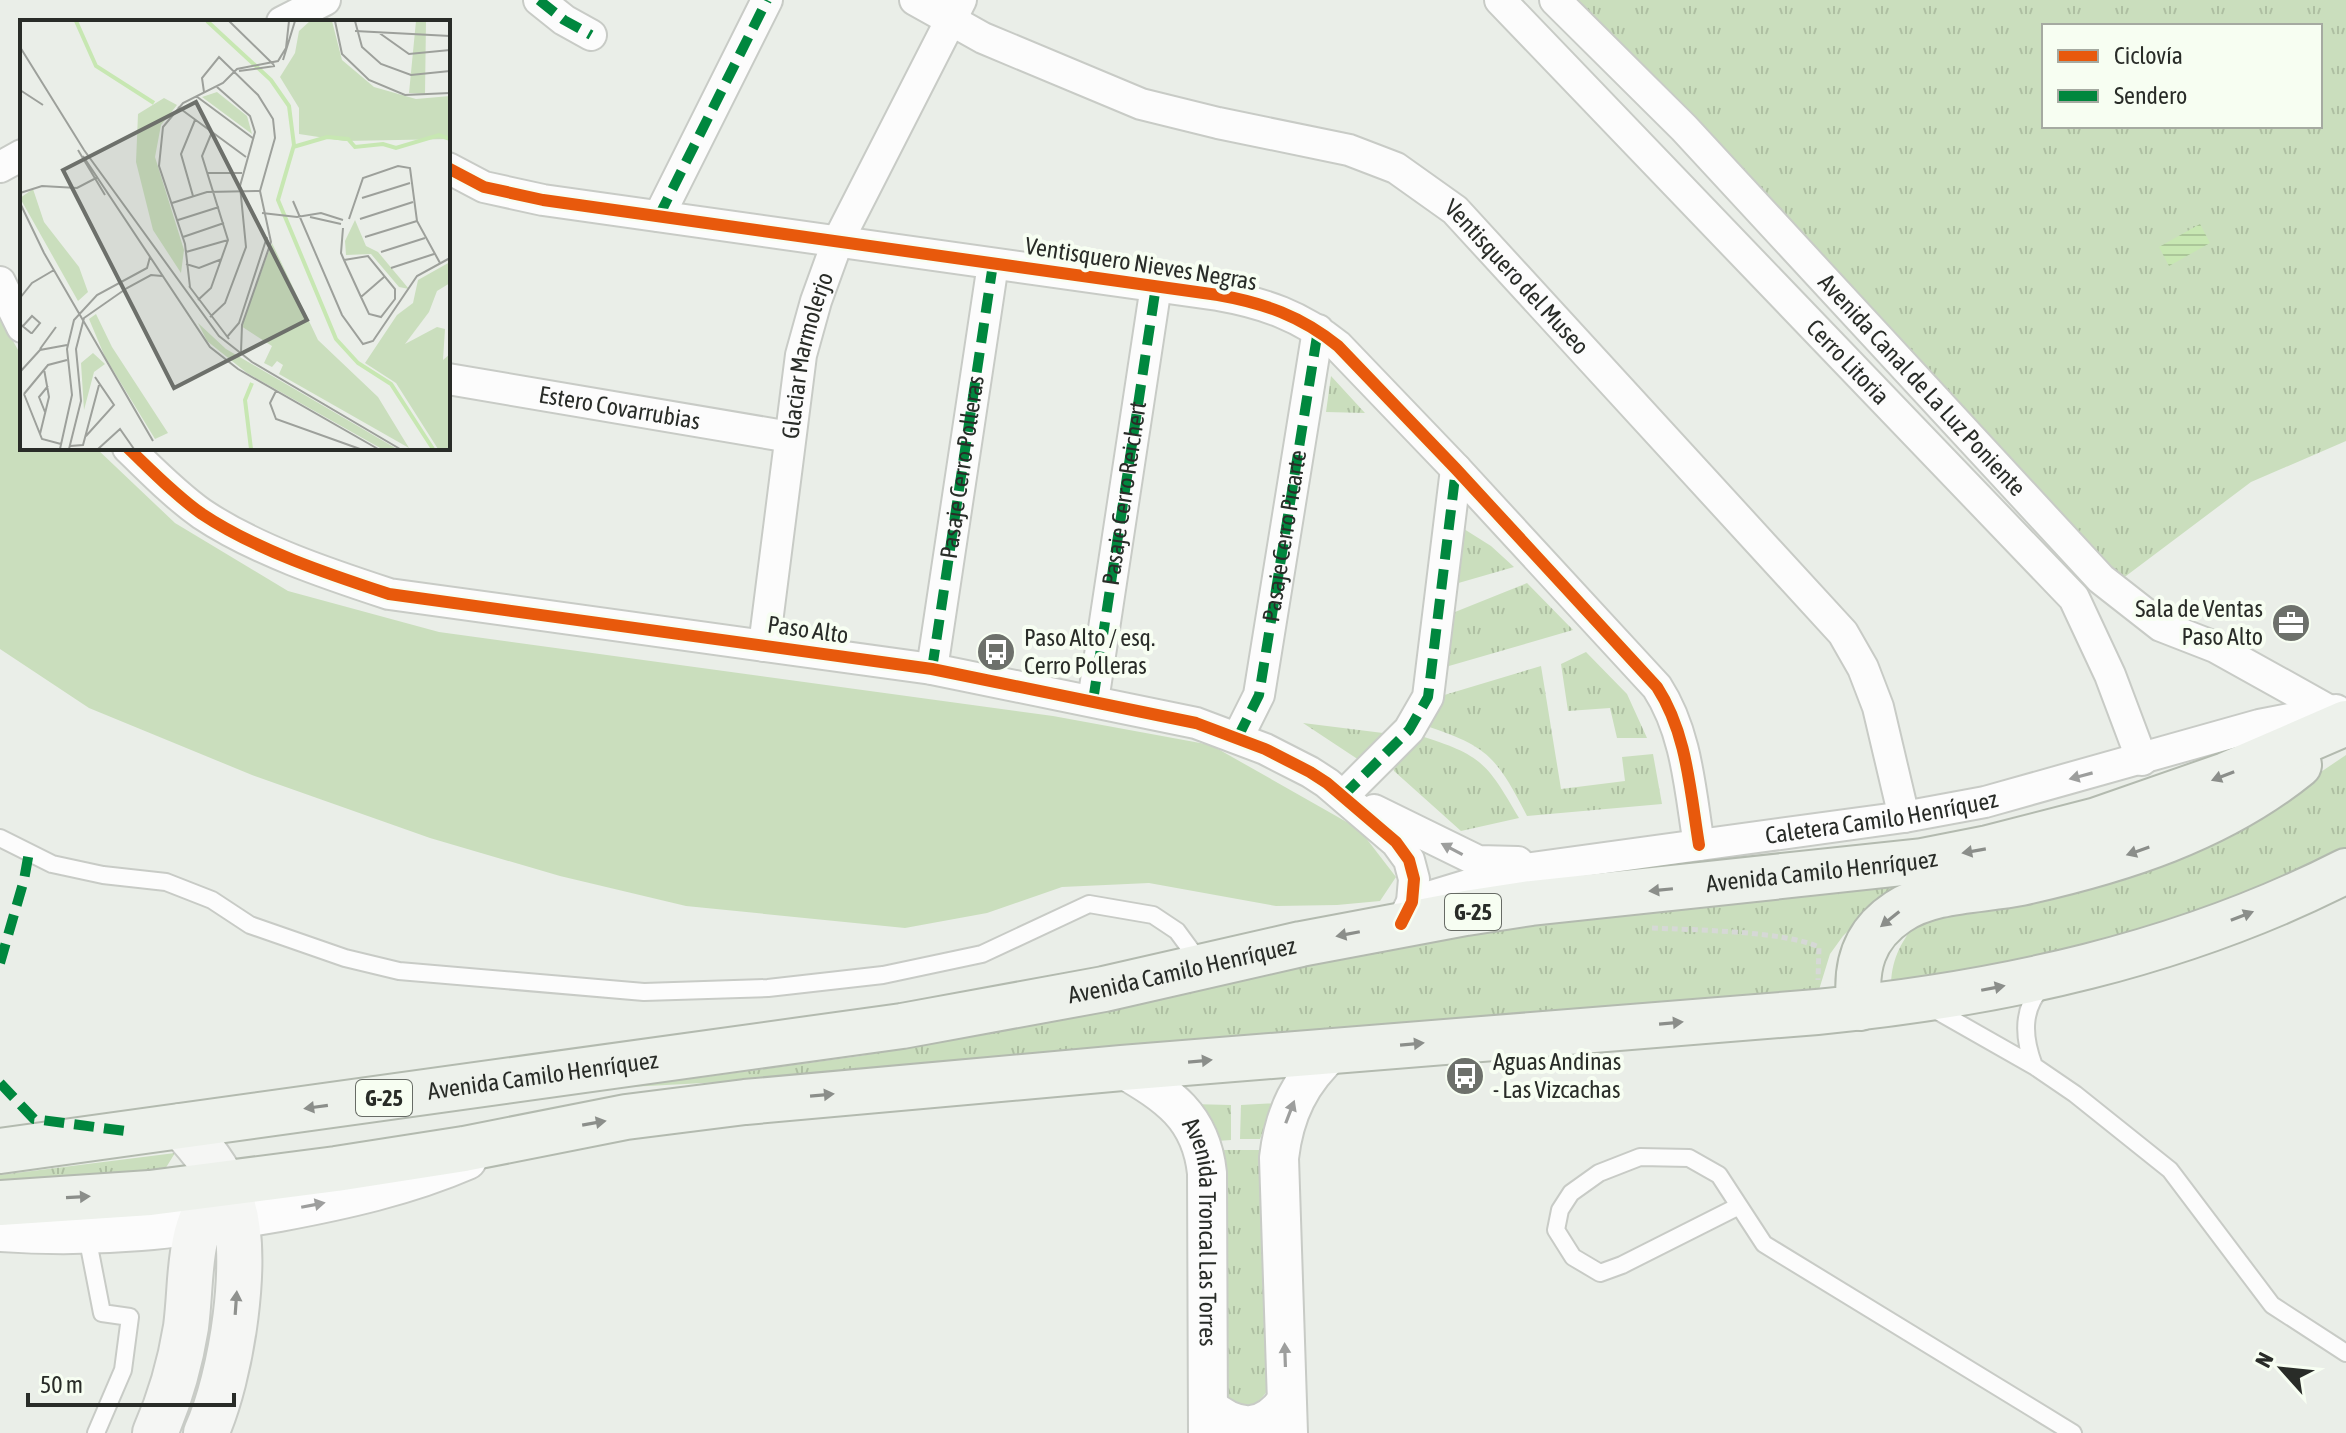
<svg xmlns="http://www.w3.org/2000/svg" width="2346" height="1433" font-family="'Asap Condensed',sans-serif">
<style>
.grass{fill:url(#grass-tufts);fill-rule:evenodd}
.green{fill:#cadebd}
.water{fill:url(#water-rules)}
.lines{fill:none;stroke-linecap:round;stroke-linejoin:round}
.service-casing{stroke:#c8cbc6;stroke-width:20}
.minor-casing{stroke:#c8cbc6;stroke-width:34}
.tertiary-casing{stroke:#c8cbc6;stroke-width:42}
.secondary-casing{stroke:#c8cbc6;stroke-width:48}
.primary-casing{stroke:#b3baaf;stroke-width:48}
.path{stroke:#d6d8d6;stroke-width:5;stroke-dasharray:6 4;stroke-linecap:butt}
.service{stroke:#fcfcfc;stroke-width:16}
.minor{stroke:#fcfcfc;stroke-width:30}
.tertiary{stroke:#fcfcfc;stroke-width:38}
.secondary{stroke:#f5f6f4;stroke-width:44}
.primary{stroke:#edf1eb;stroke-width:44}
.quiet{stroke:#00873e;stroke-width:10;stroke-dasharray:20 10;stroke-linecap:butt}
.cycleway-casing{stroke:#f7fef2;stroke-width:17}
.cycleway{stroke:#e8590c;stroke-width:12}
.oneway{fill:#9d9e9d}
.oneway2{fill:#8b8e8a}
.oneway3{fill:#8f918e}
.labels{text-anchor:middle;stroke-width:8;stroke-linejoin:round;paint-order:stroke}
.shield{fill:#f7fef2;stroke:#676b65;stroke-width:2}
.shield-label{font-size:22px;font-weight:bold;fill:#292c28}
.street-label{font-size:24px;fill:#292c28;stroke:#f7fef2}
.poi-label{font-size:24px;fill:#292c28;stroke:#f7fef2;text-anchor:start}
.inset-river{fill:none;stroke:#c7e7b2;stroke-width:4}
.inset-road{fill:none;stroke:#9da09b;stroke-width:2}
.view{fill:#6d706b;fill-opacity:0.15;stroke:#6d706b;stroke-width:4}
.inset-edge{fill:none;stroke:#292c28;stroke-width:4}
</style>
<defs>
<pattern id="grass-tufts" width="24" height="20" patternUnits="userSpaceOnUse" patternTransform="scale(2)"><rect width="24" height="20" fill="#cadebd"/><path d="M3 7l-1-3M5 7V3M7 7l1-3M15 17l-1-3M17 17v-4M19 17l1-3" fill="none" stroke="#aebfa2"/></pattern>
<pattern id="water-rules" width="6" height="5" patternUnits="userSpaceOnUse" patternTransform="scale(2)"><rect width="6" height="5" fill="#c7e7b2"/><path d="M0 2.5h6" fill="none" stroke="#abc699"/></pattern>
</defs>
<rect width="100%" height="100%" fill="#eaeee8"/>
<!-- grass -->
<path class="grass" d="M1567,0h779v441l-95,41 -141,106zM2044,26h276v100h-276z
M1331,376l34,37 -39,-1z
M1464,529l27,17 23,21 -59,17z
M1527,583l46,47 -131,38 8,-54z
M1586,652l41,42 20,44h-30l-7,-30 -42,3 -7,-47z
M1541,666l20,123 64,-8 -3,-24 31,-3 9,50 -135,12c-31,-60 -39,-70 -104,-91l18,-29z
M1303,723l88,11 -29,28z
M1418,735c63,20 68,26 101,83l-58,13 -67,-60 -3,-9z
M2346,755v94l-81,38 -180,63 -194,37c0,-26 9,-43 24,-63l330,-101z
M2037,852l-156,47 -38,37 -13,18 -12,39 -854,76 -335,18 231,-31 154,-28 424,-92z
M1275,1103l-15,36h-20l1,-34z
M1191,1104l40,1v35l-14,1z
M1219,1150h45l4,240c-13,19 -22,18 -43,10z
M175,1153l-13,21 -162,11v-10z"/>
<!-- green -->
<path class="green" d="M0,318l22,39v91h74l79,75 113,68 151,41 614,84 158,29 148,84 37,48 -16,24 -43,4 -61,1 -127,-23 -87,4 -75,26 -82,15 -219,-22 -126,-30 -130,-38 -178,-63 -163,-67 -89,-59z"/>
<!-- water -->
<path class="water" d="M2200,224l10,19 -41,23 -10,-19z"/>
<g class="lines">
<defs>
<path id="service" d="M0,838l52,26 51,11 63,7 46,18 38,25 95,33 54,13 245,21 124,-4 115,-13 99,-21 107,-50 64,11 24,16 25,34
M1932,1008l102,58 41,28 95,76 102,135 74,48
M2034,1066c-11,-29 -13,-57 9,-80
M1739,1206l-117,59 -22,8 -27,-16 -17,-27 4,-20 11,-17 28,-20 41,-16 49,1 30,17 45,69 309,189
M87,1236l15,77 28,4 -7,53 -27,63"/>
<g id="minor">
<path d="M539,0l25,20 27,15"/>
<path id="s1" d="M915,0l68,38 158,66 77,19 131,27 47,18 59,42 388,423 20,35 15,39 26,110"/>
<path id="s2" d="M1500,0l574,598 36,77 32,85"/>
<path id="s3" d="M1555,0l129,128 417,451 60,47 54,21 115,64"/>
<path d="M282,22l43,-22"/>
<path d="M0,167l22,-12"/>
<path d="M448,168l36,19 59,13 675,95c46,8 83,21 120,51l118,123 201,218c30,46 33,103 42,158"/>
<path d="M659,216l108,-216"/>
<path d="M0,282l22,45"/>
<path id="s4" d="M448,379l342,58"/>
<path d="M128,448c23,22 47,47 74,66 54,36 126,60 187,80l543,75 264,54 69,26 45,23 17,11 69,59 13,18 5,19 -2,23 -11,22"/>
<path id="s5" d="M764,646l37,-291 15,-54 21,-58 124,-243"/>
<path d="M932,669l61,-405"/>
<path d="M1093,701l63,-415"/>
<path id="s6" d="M1238,737l21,-42 59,-365"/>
<path d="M1343,796l66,-66 19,-33 28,-228"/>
<path d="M1374,810l104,51 40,1"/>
<path id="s7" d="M1412,902l105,-32 387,-53 81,-15 274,-77 77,-15"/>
</g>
<g id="tertiary">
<path id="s8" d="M1122,1068c46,27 79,48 85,105l1,260"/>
<path d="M0,1232c100,7 181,-3 279,-20 64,-12 128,-26 188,-52"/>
<path d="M1208,1407c28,24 55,26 78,-5"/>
<path d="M1288,1433l-9,-275c5,-44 21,-78 55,-108"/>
</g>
<path id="secondary" d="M181,1126c20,21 38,43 49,71 22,56 1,182 -24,236
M155,1433c15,-34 25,-69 31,-106 7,-55 -1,-99 38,-145"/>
<g id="primary">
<path d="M1860,1008c-6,-40 3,-73 38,-96 34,-23 83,-21 123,-29 99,-22 198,-53 278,-118"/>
<path id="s9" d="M0,1151l902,-125 202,-37 197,-45 165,-31 65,-10 391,-42 66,-13 109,-28 129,-45 120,-52"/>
<path d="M0,1203l150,-10 186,-24 128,-20 162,-32 119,-15 377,-34 695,-56c183,-18 364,-57 529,-141"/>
</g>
</defs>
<!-- service casing -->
<use href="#service" class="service-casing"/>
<!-- minor casing -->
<use href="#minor" class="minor-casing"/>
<!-- tertiary casing -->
<use href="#tertiary" class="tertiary-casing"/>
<!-- secondary casing -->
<use href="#secondary" class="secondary-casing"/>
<!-- primary casing -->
<use href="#primary" class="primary-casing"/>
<!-- path -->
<path class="path" d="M1652,928c42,2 131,3 167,19l-1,33"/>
<!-- service -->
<use href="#service" class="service"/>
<!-- minor -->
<use href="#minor" class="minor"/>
<!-- tertiary -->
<use href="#tertiary" class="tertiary"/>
<!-- secondary -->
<use href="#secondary" class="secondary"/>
<!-- primary -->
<use href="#primary" class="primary"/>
<!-- quiet -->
<g class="quiet">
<path d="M539,0l25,20 27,15"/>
<path d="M659,216l108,-216"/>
<path id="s10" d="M932,669l61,-405"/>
<path id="s11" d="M1093,701l63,-415"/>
<path d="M1238,737l21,-42 59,-365"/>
<path d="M1343,796l66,-66 19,-33 28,-228"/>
<path d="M0,963l24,-83 5,-28"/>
<path d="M0,1083l34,36 99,13"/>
</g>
<defs>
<path id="cycleway" d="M448,168l36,19 59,13 675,95c46,8 83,21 120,51l118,123 201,218c30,46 33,103 42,158
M128,448c23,22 47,47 74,66 54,36 126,60 187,80l543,75 264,54 69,26 45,23 17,11 69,59 13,18 5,19 -2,23 -11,22"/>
</defs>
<!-- cycleway casing -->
<use href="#cycleway" class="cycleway-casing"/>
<!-- cycleway -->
<use href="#cycleway" class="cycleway"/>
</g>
<!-- one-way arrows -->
<defs><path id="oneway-solid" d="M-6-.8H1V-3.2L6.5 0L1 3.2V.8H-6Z" transform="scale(2)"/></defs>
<g class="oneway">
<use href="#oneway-solid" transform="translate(2081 776) rotate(165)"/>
<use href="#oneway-solid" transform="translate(1452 849) rotate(-152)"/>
<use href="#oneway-solid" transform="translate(1290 1112) rotate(-69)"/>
<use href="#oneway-solid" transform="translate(313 1205) rotate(-11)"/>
<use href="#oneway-solid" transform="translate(1285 1355) rotate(-92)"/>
</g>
<g class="oneway2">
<use href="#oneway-solid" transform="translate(2223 776) rotate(159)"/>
<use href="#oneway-solid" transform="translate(1974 851) rotate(170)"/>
<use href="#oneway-solid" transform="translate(2138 851) rotate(161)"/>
<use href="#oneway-solid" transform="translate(1661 890) rotate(174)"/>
<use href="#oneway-solid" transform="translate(2242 916) rotate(-21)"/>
<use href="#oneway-solid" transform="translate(1890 919) rotate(141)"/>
<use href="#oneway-solid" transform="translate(1348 934) rotate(169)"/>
<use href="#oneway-solid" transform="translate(1993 988) rotate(-11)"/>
<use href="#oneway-solid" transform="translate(1671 1023) rotate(-5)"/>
<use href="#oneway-solid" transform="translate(1412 1044) rotate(-5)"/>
<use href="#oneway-solid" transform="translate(1200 1061) rotate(-5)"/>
<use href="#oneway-solid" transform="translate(822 1095) rotate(-5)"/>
<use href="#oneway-solid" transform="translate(316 1107) rotate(172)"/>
<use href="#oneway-solid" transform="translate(594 1123) rotate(-10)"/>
<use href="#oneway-solid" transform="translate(78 1197) rotate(-3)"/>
</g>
<use class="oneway3" href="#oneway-solid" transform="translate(236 1303) rotate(-86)"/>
<!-- icons -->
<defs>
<symbol id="office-disc" viewBox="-11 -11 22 22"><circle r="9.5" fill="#6d706b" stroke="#f7fef2"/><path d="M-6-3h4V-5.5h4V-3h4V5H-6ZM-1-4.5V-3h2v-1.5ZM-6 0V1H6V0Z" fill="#fff"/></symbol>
<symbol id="bus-disc" viewBox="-11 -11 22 22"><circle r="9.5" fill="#6d706b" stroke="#f7fef2"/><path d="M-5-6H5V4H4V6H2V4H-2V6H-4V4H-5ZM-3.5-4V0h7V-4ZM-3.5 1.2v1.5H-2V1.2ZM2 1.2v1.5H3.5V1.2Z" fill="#fff"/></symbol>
</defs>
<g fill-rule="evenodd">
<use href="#office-disc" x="2269" y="601" width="44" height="44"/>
<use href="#bus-disc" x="974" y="630" width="44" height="44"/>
<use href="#bus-disc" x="1443" y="1054" width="44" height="44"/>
</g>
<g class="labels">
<!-- shield labels -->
<g class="shield">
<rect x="1445" y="894" width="56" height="36" rx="6"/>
<rect x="356" y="1080" width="56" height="36" rx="6"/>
</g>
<g class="shield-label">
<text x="1473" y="920">G-25</text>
<text x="384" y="1106">G-25</text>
</g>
<!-- street labels -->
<g class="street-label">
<text transform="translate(1141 264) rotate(9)" y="8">Ventisquero Nieves Negras</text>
<text dy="8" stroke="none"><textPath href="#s1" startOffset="676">Ventisquero del Museo</textPath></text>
<text dy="8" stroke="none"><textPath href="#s5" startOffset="294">Glaciar Marmolerjo</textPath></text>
<text dy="8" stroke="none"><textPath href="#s2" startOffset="502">Cerro Litoria</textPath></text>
<text dy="8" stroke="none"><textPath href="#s3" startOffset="532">Avenida Canal de La Luz Poniente</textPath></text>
<text dy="8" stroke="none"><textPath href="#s4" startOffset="174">Estero Covarrubias</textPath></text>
<text dy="8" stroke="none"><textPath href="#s10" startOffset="204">Pasaje Cerro Polleras</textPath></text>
<text dy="8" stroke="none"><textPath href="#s11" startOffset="210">Pasaje Cerro Reichert</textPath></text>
<text dy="8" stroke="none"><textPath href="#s6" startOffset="208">Pasaje Cerro Picarte</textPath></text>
<text transform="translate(808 630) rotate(8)" y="8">Paso Alto</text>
<text dy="8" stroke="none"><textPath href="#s7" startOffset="478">Caletera Camilo Henríquez</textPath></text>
<text dy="8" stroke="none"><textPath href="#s9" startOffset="1844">Avenida Camilo Henríquez</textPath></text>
<text dy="8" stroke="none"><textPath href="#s9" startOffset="1196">Avenida Camilo Henríquez</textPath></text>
<text dy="8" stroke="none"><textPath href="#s9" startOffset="548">Avenida Camilo Henríquez</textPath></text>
<text dy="8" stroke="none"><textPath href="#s8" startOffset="200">Avenida Troncal Las Torres</textPath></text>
</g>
<!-- poi labels -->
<g class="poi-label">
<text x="2263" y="617" text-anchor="end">Sala de Ventas<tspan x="2263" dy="28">Paso Alto</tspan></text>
<text x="1024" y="646">Paso Alto / esq.<tspan x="1024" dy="28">Cerro Polleras</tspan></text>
<text x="1493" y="1070">Aguas Andinas<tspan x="1493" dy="28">- Las Vizcachas</tspan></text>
</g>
</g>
<!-- overview -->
<g transform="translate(20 20)">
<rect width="430" height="430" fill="#eaeee8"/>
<path d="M290,1h22l10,39 32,27 42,12 34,-3v43l-105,2 -46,-7v-26l-19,-31 15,-24 4,-22zM197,72l30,24 5,18 -50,-37zM252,223l46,97 60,57 31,51 -130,-74 4,-9 -6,-4 -5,6 -8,-4 8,-17 -31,-20zM430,242v21l-13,8 -8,21 -24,32 32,-17 8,2 -2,31 7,-6v95h-12l-42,-66 -31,-20 32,-48 16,-12 5,-23zM178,303l28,26 171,100h-15l-135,-76 -40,-32z" fill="#cadebd"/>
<path d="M396,1h10l-1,73 -16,-1zM144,78l13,7 -16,20 -6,32 29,93 -3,23 -28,-43 -17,-68 2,-48zM13,169l11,33 35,45 9,25 -10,9 -58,-103zM335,200l11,26 12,6 31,37 -10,-2 -28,-33 -25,1 -1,-14zM76,294l16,33 56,86 -13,6 -50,-82 -16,-38zM73,333l12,11 -11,8 -10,38 -3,-47z" fill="#cadebd"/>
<path class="inset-river" d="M56,1l20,45 58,37M187,1l64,59 18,26 5,39 -16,55 58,139 22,24 33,21 42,65M273,127l34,-10 21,2 7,8 28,-3 13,4 43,-13 11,4M231,429l-6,-49 7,-17"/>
<path class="inset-road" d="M209,1l45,44M315,1l7,33 27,26 36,15 45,-2M335,1l7,26 19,17 30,11 39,-4M335,11l95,5M358,12l31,22 41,-4M0,27l64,103 135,186 33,26 148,87M263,40l12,-39M219,51l36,-5M0,70l23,15M184,72l-2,-14 17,-21 39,38 15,24 2,19 -15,53 11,51 -29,83 -1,27M176,76l58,43M158,87l68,50M58,130l27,45M63,136l127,191 28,22 140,80M187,153h35M0,173l22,-7 35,2 21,-11M173,176l-12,-42 14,-34M342,178l48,-15M273,181l49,114 21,29 10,-3 44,-65 33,-18M0,183l24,50 109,188M152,183l35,-11 53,-1M242,193l35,4 24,-4 22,7M290,197l31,7M329,199l14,-41 35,-12 12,2 7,53 23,42M340,199l53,-17M158,200l41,-13M323,208l-2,25 3,7 17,37 8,17 12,3 14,-18v-10l-27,-33 -24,4M163,217l41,-14M345,217l52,-16M166,232l42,-12M361,232l44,-14M166,244l13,4 23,-9M371,248l43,-14M169,266l40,53M170,267l-5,-43 -26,-78 4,-39 20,-24 40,-20 14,-14 41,-8 8,-13 3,-27M341,277l23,-20M0,278l12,-15 22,-13M178,280l13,-12 17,-48 -26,-84 10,-24M190,297l15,-14 21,-56 -6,-61 15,-54 -5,-16 -33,-29M0,304l11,9h1l8,-10 -8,-7 -9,10M207,317l12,-14 28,-86M20,329l16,-22M0,352l20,-22 27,-5M256,371l-6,12 6,16 84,30M4,374l18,45 19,5M4,374l24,-29 19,-5M25,392l-6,-15 9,-11M20,414l9,-37 -5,-28M66,416l28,-31 -19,-28M50,426l13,-1 16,-60M40,429l12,-54 -5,-46 7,-29 23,-25 50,-27 3,-11M49,429l12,-48 -5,-52 8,-31 43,-30 24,-13 11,1M78,429l22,-20 14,20"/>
<path class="view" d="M176,82l111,218 -133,68 -111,-218z"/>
<rect width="430" height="430" class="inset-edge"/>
</g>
<!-- legend -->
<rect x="2042" y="24" width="280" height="104" fill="#f7fef2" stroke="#a5aaa1" stroke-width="2"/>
<rect x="2058" y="50" width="40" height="12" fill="#e8590c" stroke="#a5aaa1" stroke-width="2"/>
<text x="2114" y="64" font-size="24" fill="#292c28">Ciclovía</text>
<rect x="2058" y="90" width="40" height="12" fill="#00873e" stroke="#a5aaa1" stroke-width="2"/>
<text x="2114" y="104" font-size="24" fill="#292c28">Sendero</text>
<!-- north arrow -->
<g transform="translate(2282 1369) rotate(297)" stroke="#f7fef2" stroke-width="6" paint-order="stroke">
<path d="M0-6L14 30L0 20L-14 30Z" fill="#292c28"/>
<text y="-12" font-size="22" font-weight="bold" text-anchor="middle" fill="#292c28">N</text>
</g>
<!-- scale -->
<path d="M28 1393v12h206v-12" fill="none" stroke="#292c28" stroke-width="4"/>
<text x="40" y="1393" font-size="24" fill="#292c28" stroke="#f7fef2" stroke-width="6" paint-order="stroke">50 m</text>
</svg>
